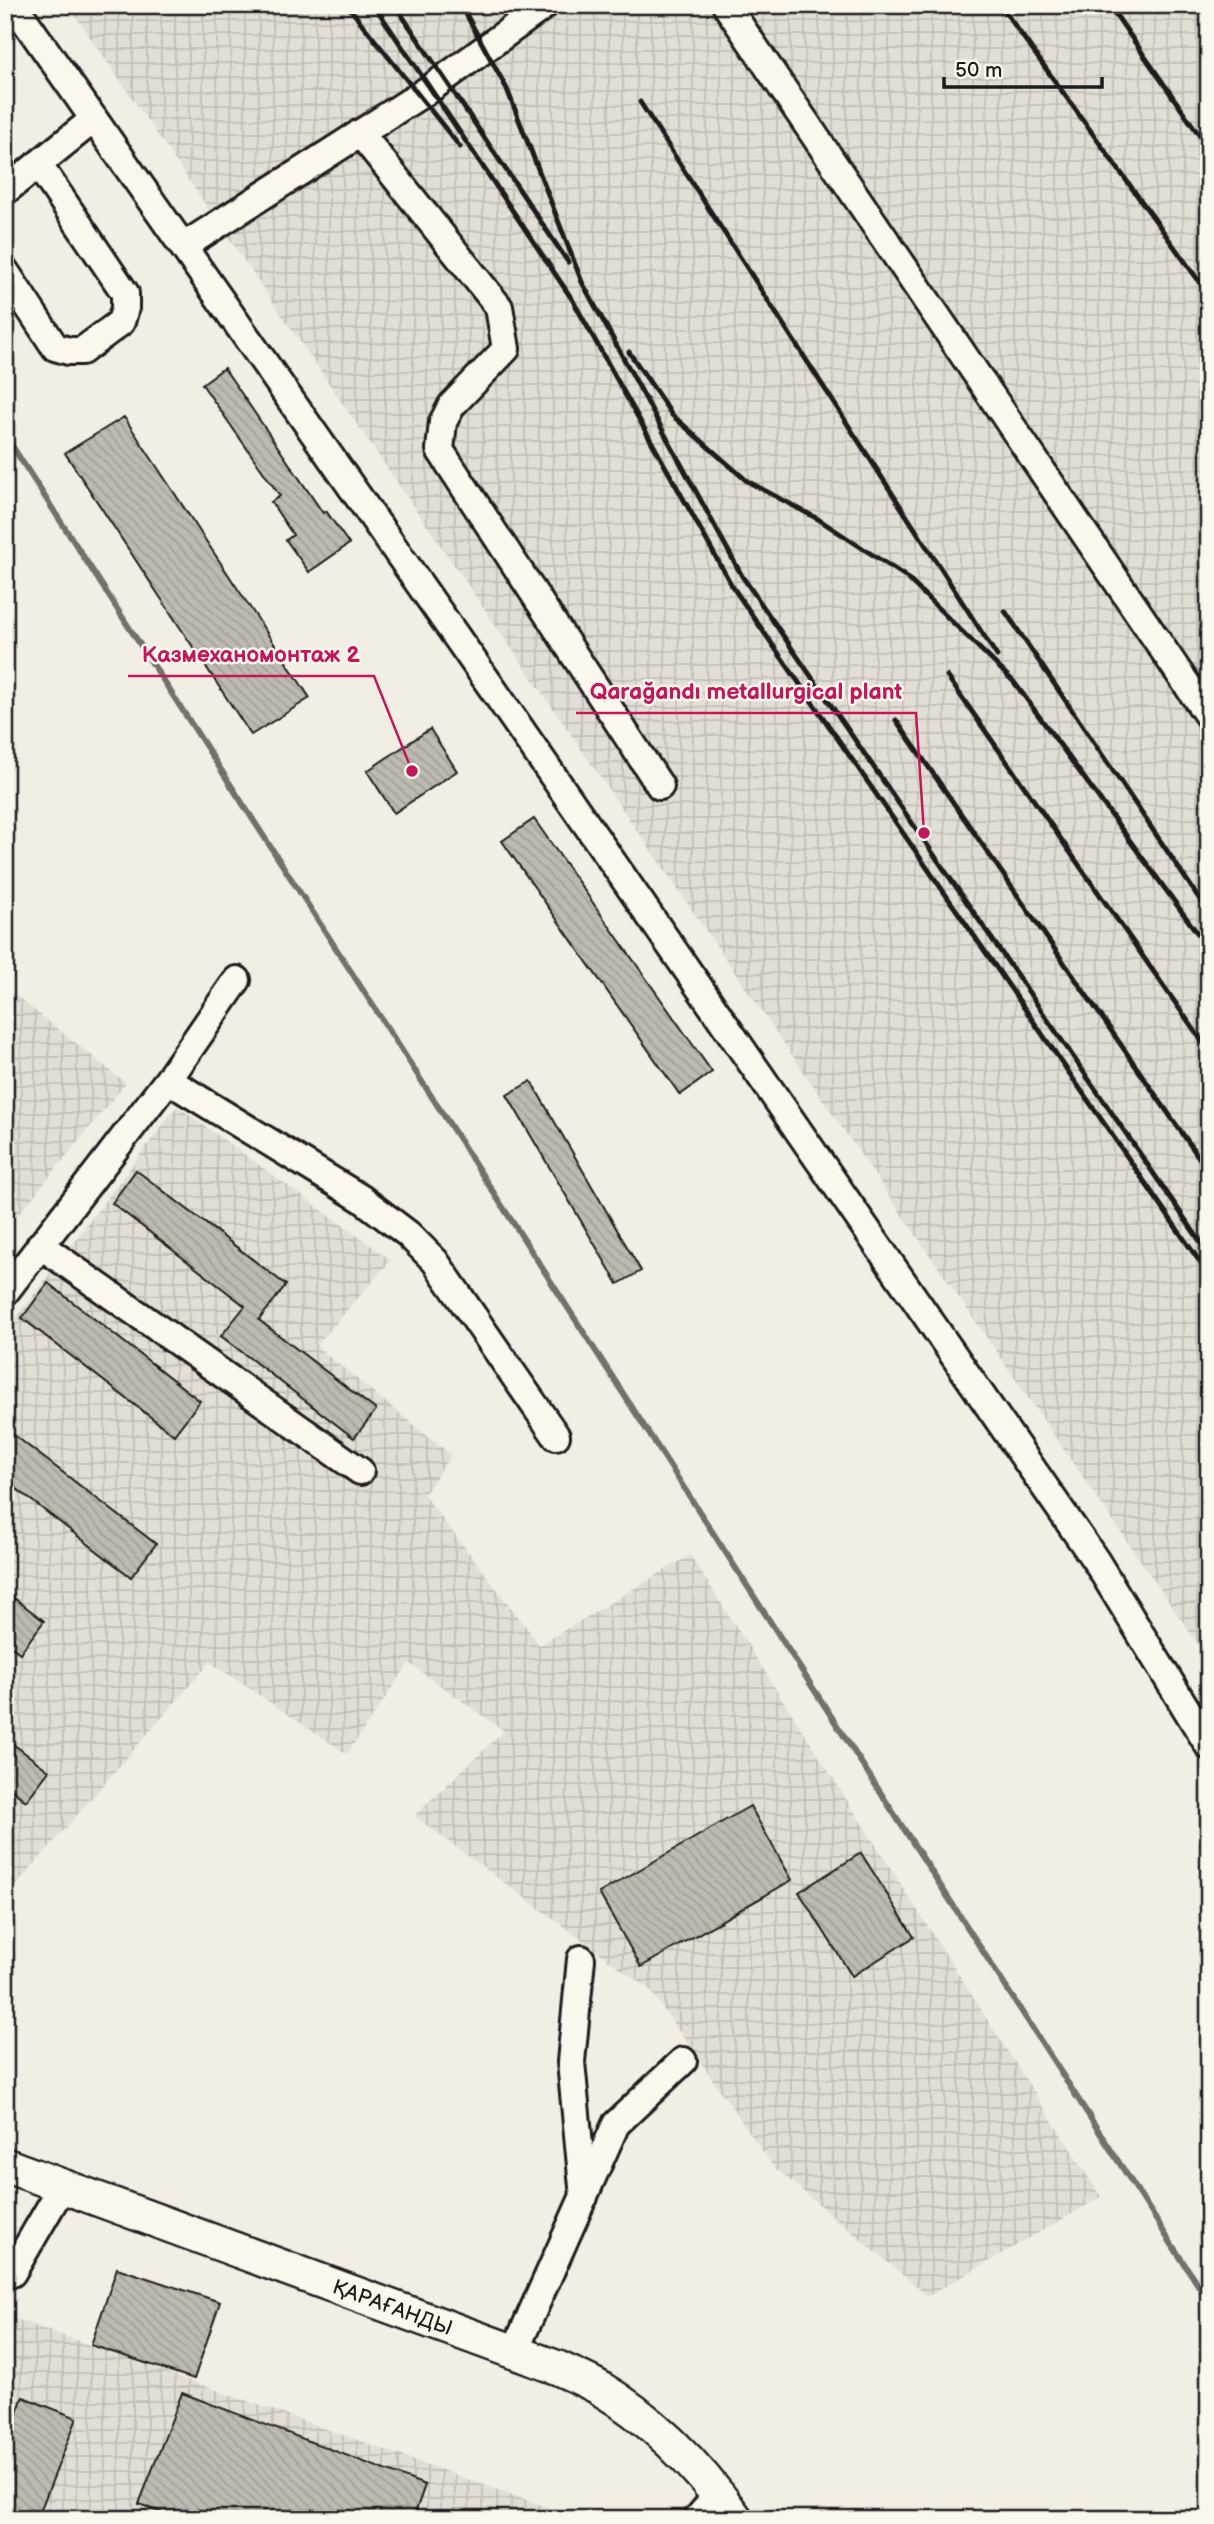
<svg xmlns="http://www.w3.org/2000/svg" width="1214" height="2524" font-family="'Balsamiq Sans',sans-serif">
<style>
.industrial{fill:url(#industrial-grid)}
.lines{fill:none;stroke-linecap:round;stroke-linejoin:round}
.stream{stroke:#716f6b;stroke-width:6}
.building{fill:url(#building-back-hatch);stroke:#1c1c1c;stroke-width:2}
.minor-casing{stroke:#1c1c1c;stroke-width:32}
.major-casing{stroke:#1c1c1c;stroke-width:38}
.minor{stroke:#fbf7ec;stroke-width:26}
.major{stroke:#fbf7ec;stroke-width:33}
.rail{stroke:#1c1c1c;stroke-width:5}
.labels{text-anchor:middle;stroke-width:5;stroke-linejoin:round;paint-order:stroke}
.street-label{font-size:21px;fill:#1c1c1c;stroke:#fbf7ec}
.leader{fill:none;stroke:#c2185b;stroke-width:2.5}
.callout-dot{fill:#c2185b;stroke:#fbf7ec;stroke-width:2.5}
.callout-label{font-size:23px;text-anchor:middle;font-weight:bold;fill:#c2185b;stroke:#fbf7ec;stroke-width:5;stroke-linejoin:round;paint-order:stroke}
</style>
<defs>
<pattern id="industrial-grid" width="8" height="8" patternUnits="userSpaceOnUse" patternTransform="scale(1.75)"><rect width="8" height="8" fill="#e2ded5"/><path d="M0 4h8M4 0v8" fill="none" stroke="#c1beb6"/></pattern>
<pattern id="building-back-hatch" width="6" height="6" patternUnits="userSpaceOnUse" patternTransform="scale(1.75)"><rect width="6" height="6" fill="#bdbab1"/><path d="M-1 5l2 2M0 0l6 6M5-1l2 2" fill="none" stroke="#a29f98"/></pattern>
</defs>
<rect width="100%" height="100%" fill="#f2eee4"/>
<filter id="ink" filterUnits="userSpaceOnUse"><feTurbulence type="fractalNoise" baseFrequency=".0143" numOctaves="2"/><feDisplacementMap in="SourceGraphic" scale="14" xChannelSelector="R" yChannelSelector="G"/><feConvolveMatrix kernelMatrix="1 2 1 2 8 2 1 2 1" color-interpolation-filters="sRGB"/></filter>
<g filter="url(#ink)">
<!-- industrial -->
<path class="industrial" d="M68,5h1141v1655z
M5,987l121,96 -121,148z
M177,1106l214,154 -75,86 135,109 -27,40 116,150 150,-90 411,642 -173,99 -155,-130 -123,-176 -236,-174 90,-85 -95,-68 -62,91 -137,-92 -205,236v-565z
M5,2315l575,204h-575z"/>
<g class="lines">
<!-- stream -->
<path class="stream" d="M5,435l1204,1867"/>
</g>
<!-- building -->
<path class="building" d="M224,368l99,145 3,-2 23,33 -40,28 -23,-32 7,-5 -22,-33 9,-6 -78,-112z
M124,417l186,281 -59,37 -186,-282z
M430,729l27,42 -63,42 -27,-42z
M534,819l178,253 -32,23 -178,-254z
M531,1081l110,190 -23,13 -111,-189z
M136,1170l150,115 -27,35 117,90 -22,28 -133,-102 24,-30 -133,-103z
M48,1283l152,118 -26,34 -152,-117z
M5,1428l151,116 -25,33 -126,-97z
M5,1591l39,30 -24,32 -15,-11z
M5,1738l44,33 -23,30 -21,-16z
M750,1806l42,74 -151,87 -42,-74z
M861,1853l53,84 -62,39 -53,-84z
M117,2268l103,34 -26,77 -103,-34z
M182,2393l243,92 -12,34h-235l-39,-15z
M23,2397l54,21 -40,101h-32v-76z"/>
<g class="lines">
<defs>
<path id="minor" d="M14,5l474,677 608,879 113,185
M726,5l483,712
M360,133l139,174 7,42 -54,56 -9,17 -3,28 220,336
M5,191l89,-72
M184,246l247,-158 114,-83
M5,271l50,76 14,4h13l39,-29 4,-14v-15l-87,-129
M168,1080l194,119 46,35 27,27 121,175
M40,1245l320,226
M5,1292l163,-212 69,-100
M581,1959l-10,103 13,135
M5,2270l7,3 51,-88
M514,2353l102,-229 67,-63
M697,2519l21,-25"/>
<g id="major">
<path id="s1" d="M5,2165l553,203c13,6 27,12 40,19 54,32 101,80 138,132"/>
</g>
</defs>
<!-- minor casing -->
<use href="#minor" class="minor-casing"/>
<!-- major casing -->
<use href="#major" class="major-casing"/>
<!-- minor -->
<use href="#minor" class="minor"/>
<!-- major -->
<use href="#major" class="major"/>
<!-- rail -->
<path class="rail" d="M347,5l113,142
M374,5l198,294 160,287 477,689
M395,5l173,257
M461,5l46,84 75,193 160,294 467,678
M1000,5l209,290
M1109,5l100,144
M1208,5l1,1
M640,102l357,554
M629,352l43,63 75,66 71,38 87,57 109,106 195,267
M1005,611l204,302
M947,676l262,375
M896,720l313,452"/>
</g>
</g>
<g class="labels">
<!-- street labels -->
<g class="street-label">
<text dy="7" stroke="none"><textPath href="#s1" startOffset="413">ҚАРАҒАНДЫ</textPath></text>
</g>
</g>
<!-- callouts -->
<path class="leader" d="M412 771L374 676H128M924 833L916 713H576"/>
<g class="callout-dot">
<circle cx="412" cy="771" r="7"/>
<circle cx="924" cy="833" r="7"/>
</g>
<g class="callout-label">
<text x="251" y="662">Казмеханомонтаж 2</text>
<text x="746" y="699">Qarağandı metallurgical plant</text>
</g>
<!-- margin -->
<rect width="1214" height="2524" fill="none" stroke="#fbf7ec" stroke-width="28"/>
<rect x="14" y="14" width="1186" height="2496" fill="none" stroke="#1c1c1c" stroke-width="2.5" filter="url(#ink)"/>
<!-- scale -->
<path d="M944 77v10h158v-10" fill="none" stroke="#1c1c1c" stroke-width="3.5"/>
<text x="955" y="77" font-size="21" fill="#1c1c1c" stroke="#fbf7ec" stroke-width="5" paint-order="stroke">50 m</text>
</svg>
